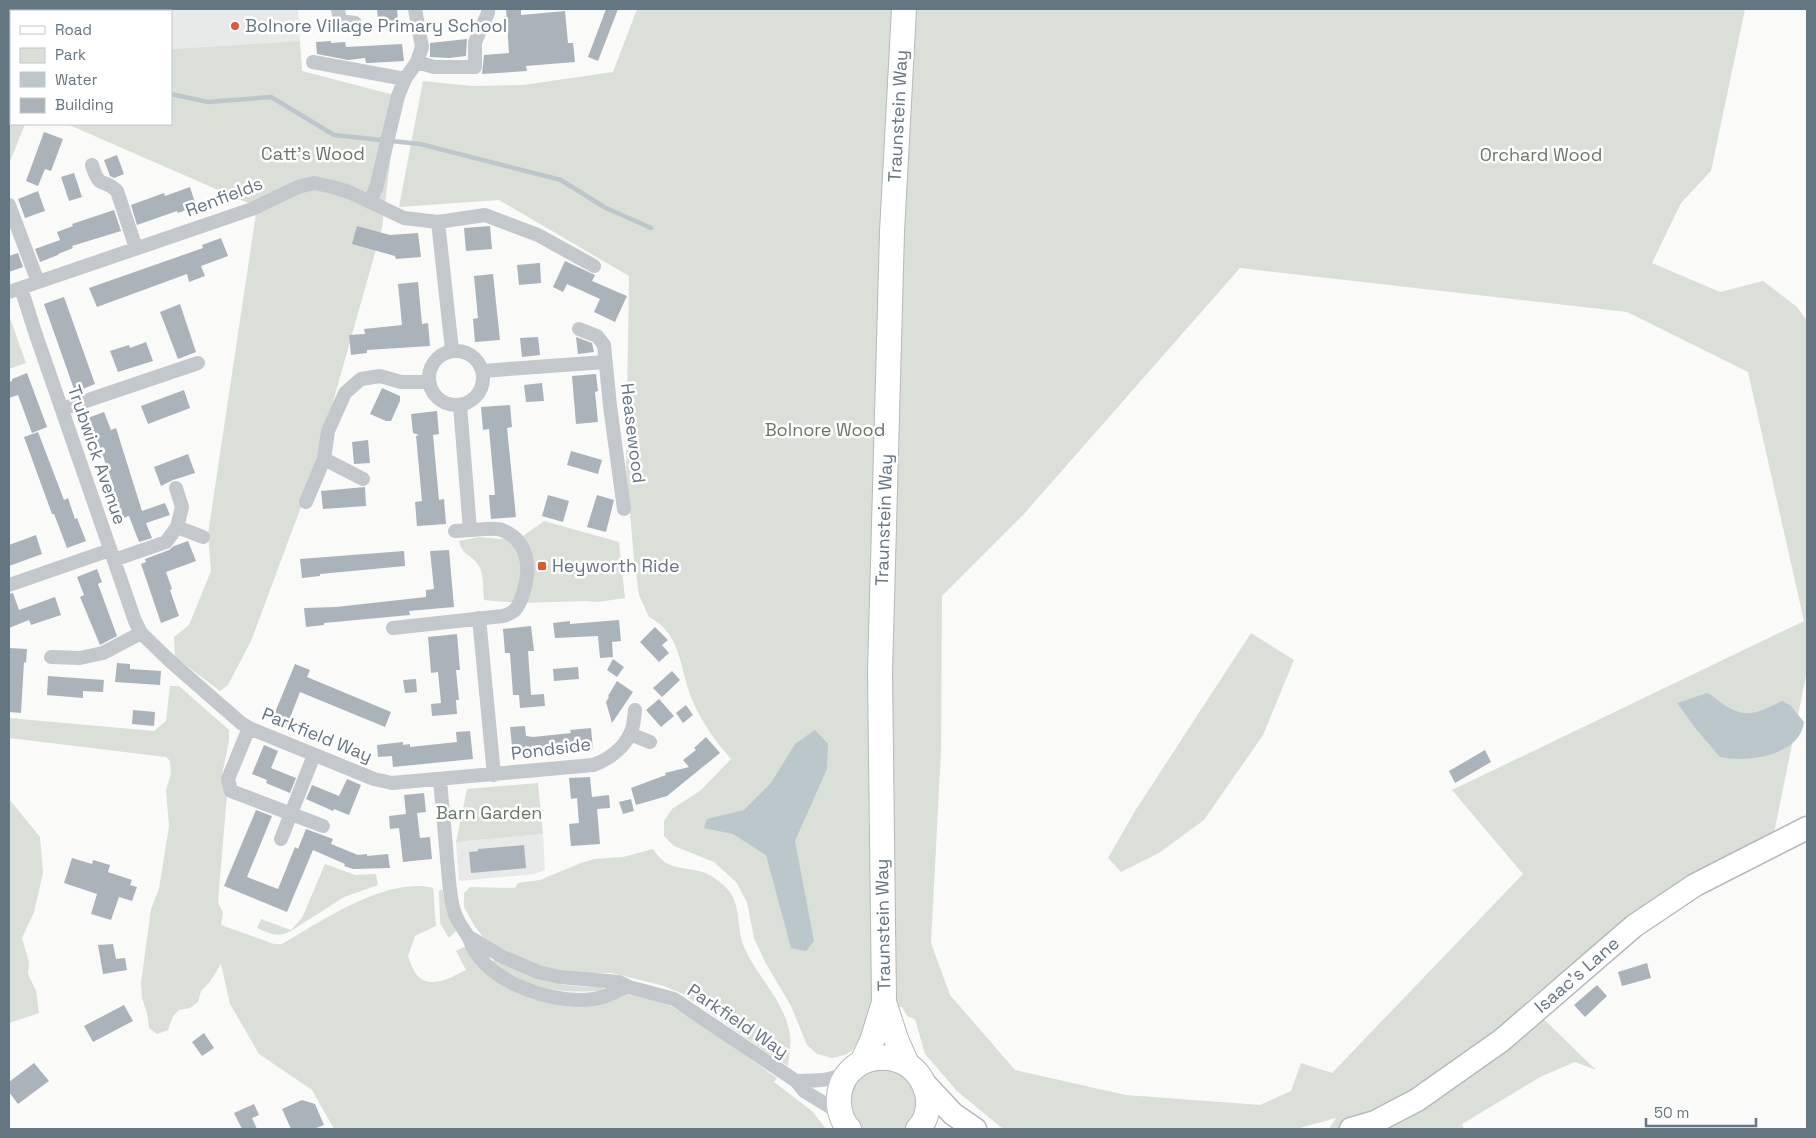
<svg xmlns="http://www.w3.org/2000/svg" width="1816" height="1138" font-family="'Space Grotesk',sans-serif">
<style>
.built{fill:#e8e9e9}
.green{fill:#dadfd7;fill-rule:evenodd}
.water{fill:#bbc7cb}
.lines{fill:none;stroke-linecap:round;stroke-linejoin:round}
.stream{stroke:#bbc7cb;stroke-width:4.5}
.building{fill:#aab3b9}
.primary-casing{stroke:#b5babe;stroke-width:25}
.trunk-casing{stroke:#b4b9bd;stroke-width:26}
.minor{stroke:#c3c8cc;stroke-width:14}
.primary{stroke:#fff;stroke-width:22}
.trunk{stroke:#fff;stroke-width:24}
.poi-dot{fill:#e4572e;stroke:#fff;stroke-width:2}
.labels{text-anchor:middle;stroke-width:5;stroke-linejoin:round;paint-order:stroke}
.poi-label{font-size:18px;fill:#657683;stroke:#fff;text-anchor:start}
.street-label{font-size:18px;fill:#657683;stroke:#fff}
.park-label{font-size:18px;fill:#687a64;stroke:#fff}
</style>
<rect width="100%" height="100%" fill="#fafaf8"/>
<!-- built -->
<path class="built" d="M25,9h273l2,32 -129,8v-38h-147z
M543,834l2,36 -11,4 -75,7 -3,-39z"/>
<!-- green -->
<path class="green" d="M637,9h1108l-34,162 -30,32 -29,60 68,29 43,-11 34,26 10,14v350l-33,162 -143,83 -105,86 70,68 -21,-8 -33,14 -80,48 2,5h-135l7,-11 -40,11h-293l-46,-38 -32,-37 -10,-35 -8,-3 -5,-9 -31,-1 -11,33 -8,12 -7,4 -13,3 -15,-4 -10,-9 -16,-39 -26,-44 -11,-24 -7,-36 -11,-20 -22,-20 -40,-16 -10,-10v-15l8,-12 29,-19 30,-31c-15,-17 -28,-35 -37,-55 -15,-31 -10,-69 -45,-87l-10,-22 -5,-36 -8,-91 3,-192 -130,-76 -100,7 24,-126 50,5 50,-1 90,-13zM1240,268l387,44 121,60 56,249 -352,169 71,84 -191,199 -31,-10 -10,28 -31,14 -134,-10 -111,-25 -65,-75 -19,-52 10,-192 1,-155 81,-81z
M9,26h2v98h14l-16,40z
M300,41l2,30 96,25 -16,132 -71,252 -60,161 -23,44 -8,6 -45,-34 -1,-20 15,-12 22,-54 -3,-37 49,-327 -190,-83h104v-75z
M9,315l17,48 -17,6z
M544,521l75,21 6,56 -27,4 -12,-1 -66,2 -36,-3c-1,-10 0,-23 -4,-32 -5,-13 -18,-11 -21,-27l20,-4 22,2 22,-3z
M1251,633l43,27 -31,75 -59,85 -45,33 -38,19 -13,-14 27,-47z
M170,686h9l50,44v11l-7,34 6,7 -10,120 5,11 -2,12 53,19h8c40,-23 105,-68 151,-56l3,38 -21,10 -7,20c2,5 4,12 8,18 13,17 36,3 50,-4l-10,-19 10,-5 11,19 11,10 109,29 31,-9 12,1 29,9 30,18 78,55 -3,4 38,29 14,18h-492l-22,-39 -53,-36 -29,-50 -9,-40 -12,19 -8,8 -3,11 -8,6 -11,2 -6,6 -5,14 -11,4 -8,-6 -2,-15 -5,-15 -1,-15 10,-74 8,-20 10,-63 -3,-36 5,-16 -1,-13 -4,-4 -157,-19v-20l145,13 12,-10z
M538,783l5,51 -87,8 11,-53z
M9,799l31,38 3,36 -9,39 -12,26 7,24 -1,12 8,17 3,22 -30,10z
M653,849c14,21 24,17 46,22 9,2 16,7 23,13 21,16 13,41 22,63 13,30 41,54 46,88 1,10 -1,21 -2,31l-13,-8 -92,-64 -19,-8 -52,-13 -25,1 -21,-2 -23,-5 -22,-8 -37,-21 -9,-11 -11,-20v-14l6,-6 45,1 3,-5 22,-3 41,-17 13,-4 29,-2z
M325,864l30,11 21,-1 2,11 -34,12 -53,34c-14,7 -20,3 -34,-3l4,-9 30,11 11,-12z
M442,889l5,22 9,20 -7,7 -9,-15 -1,-32z
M495,958c38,23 63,29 108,29l1,3c-46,5 -74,-1 -112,-27z
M880,1066l25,7 14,23 -6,26 -6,7h-46l-5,-5 -8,-23 9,-24z"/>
<!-- water -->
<path class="water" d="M1707,693c7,3 10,7 16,11 24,17 37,7 59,-3l8,4 14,17c-4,34 -57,41 -84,35l-24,-28 -19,-26z
M815,730l13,14 -1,25 -32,72 19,100 -8,10 -15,-3 -25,-93 -33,-21 -29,-6 3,-9 37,-9 27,-27 24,-39z"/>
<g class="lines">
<!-- stream -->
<path class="stream" d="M9,59l2,1
M171,94l37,8 63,-5 63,38 86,9 141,36 43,27 47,21"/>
</g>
<!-- building -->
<path class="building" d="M377,9h20l1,12 -20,1z
M506,9h15v6l44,-4 3,32h5l2,19 -49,4 1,5 -45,3 2,-19 25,-2z
M606,9h12l-20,52 -10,-4z
M467,39l-1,17 -17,2 -19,-1v-14z
M331,41v2l14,-1 1,5 56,-3 2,17 -35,2h-3l-1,-5 -17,2 -31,-6 -1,-12z
M44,132l19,7 -12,32 -6,-2 -7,17 -12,-5z
M117,155l7,19 -10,4 -4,-2 -6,-16z
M74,173l8,24 -13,4 -8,-24z
M190,187l6,19 -18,7 -1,-2 -40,14 -6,-20 33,-12 1,3z
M38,191l7,20 -20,7 -7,-19z
M114,210l7,21 -49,15 1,2 -15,6v1l-18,7 -5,-13 25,-9 -3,-8 16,-6 -1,-2z
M357,226l33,9 28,-2 3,24 -25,2 -1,-3 -43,-12z
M490,226l2,23 -26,2 -2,-23z
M221,238l7,18 -27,10 4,10 -16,6 -2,-8 -90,33 -8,-19 114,-40 -1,-3z
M18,253l5,14 -14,5v-16z
M565,261l30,14 -3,6 35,15 -12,26 -21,-10 6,-13 -33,-15 -4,8 -10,-5z
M540,263l1,20 -22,2 -2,-20z
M493,274l7,66 -25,2 -2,-23 5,-1 -4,-42z
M418,282l4,42 6,-1 2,23 -63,4v3l-16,2 -2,-20 16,-1 -1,-5 38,-4 -4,-41z
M64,297l31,87 -20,8 -31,-88z
M180,304l16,48 -18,7 -18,-47z
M538,337l2,18 -18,2 -2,-19z
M576,337l16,6 2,9 -16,2z
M146,342l7,19 -35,11 -8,-21 19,-6 1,3z
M27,373l20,54 -15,6 -14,-38 -9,3v-16l3,-1v-2z
M596,374l2,17 -3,1 3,30 -22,2 -4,-48z
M542,383l2,18 -18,1 -2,-17z
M382,388l18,8v5l-9,20h-5l-16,-7z
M184,390l6,18 -42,16 -7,-18z
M510,405l2,22 -5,1 9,89 -25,2 -2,-24h6l-6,-66 -6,1 -2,-23z
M437,411l2,23 -6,1 6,65 5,-1 2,25 -29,2 -2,-24 7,-1 -6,-65 3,-1 -6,-2 -2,-19z
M104,412l7,18 5,-2 26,83 23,-8 5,12 -24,8 6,15 -13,4 -10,-26 -6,2 -10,-31h1l-20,-56 -4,1 -5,-13z
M38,432l26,68 4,-2 7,21 2,-1 9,23 -19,7 -13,-34h-2l-28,-77z
M368,440l2,23 -16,1 -2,-22z
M571,451l31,9 -4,14 -31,-9z
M188,454l7,19 -22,7 -12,6 -7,-19z
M365,487l1,19 -43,3 -2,-18z
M548,495l21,6 -6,21 -21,-6z
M597,495l17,5 -8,32 -19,-5z
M36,535l6,19 -33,12v-21z
M188,541l8,20 -30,11 6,17 -2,1 9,26 -18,7 -20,-59 5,-2 -1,-3 24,-9 5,-4z
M449,550l5,57 -45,4 1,4 -86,8v2l-18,2 -2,-19 32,-1 90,-10v-7l8,-1 -4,-38z
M404,551l1,15 -85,8v2l-18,2 -2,-19z
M97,569l5,13 -4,2 19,52 -17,9 -20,-48 4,-2 -7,-18z
M13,593l6,17 36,-13 6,18 -30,10 -2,-5 -20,8v-34z
M619,620l2,21 -9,1 1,15 -13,1 -2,-22 -43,2 -2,-15 17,-2v3z
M531,626l3,25h-6l3,44 13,-1 1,12 -25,2 -1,-13h-6l-3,-42h-5l-2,-24z
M655,627l13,13 -6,5 7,8 -10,9 -19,-20z
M457,634l3,36h-4l3,30h-3l1,14 -25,2 -1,-12 10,-1 -3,-31 -7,1 -3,-36z
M9,648l18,1 -1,14 -2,-1 -3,51 -12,-1z
M613,659l11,8 -7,10 -10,-7z
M117,663l13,1v5l31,2 -1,14 -45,-3z
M295,664l15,6 -3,7 84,35 -6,15 -85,-35 -14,36 -15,-6z
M578,667l1,12 -25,2 -1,-12z
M672,671l8,9 -18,17 -9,-9z
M48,676l56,4 -1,12 -20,-1v7l-36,-3z
M416,679l1,13 -12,1 -2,-13z
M617,681l16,11 -21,31 -6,-21 3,-5 -1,-1z
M659,699l15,17 -13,11 -15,-17z
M686,705l7,10 -10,8 -7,-10z
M133,710l22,2 -1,14 -22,-2z
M525,726l1,10 7,1 38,-4 -1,-3 21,-2 2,21 -80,7 -3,-29z
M470,731l3,28 -80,8 -1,-11 -14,1 -1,-12 26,-3v3l7,-1v3l47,-5 -1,-10z
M706,737l14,16 -53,43 -31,9 -5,-17 35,-13 -1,-2 24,-6 -6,-7 13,-10 -2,-2z
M264,745l14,6 -7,17 25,10 -6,15 -24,-10 1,-3 -15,-6z
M1485,750l6,12 -36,21 -6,-12z
M590,777l2,20 17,-2 1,13 -13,1 3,35 -29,2 -2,-22 10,-1 -2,-25 -6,1 -2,-21z
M347,779l14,6 -12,30 -15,-6 -1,2 -27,-12 6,-14 27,11z
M424,793l2,19 -9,1 3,25 10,-1 2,22 -29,3 -4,-34 -9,1 -1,-13 17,-2 -2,-19z
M631,799l3,12 -11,3 -4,-12z
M256,810l16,6 -25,61 31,12 17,-42 3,2 8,-20 27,10 -2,5 27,11 9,-1v2l21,-2 2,14 -37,1 -9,-3 1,-2 -32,-14 -26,62 -63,-26z
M524,845l2,23 -55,5 -2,-21 9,-1v-2z
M72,858l20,6 1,-4 17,5 -2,7 24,8 -2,5 7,2 -5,14 -13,-4 -8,23 -20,-6 6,-20 -33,-11z
M113,944l3,15 9,-1 2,12 -24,4 -5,-29z
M1647,963l4,15 -29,8 -4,-14z
M1597,985l10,11 -22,21 -11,-12z
M124,1005l9,16 -40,21 -9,-16z
M204,1033l10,15 -12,8 -10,-14z
M34,1063l15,18 -31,23 -9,-12v-10z
M302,1100l13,4 9,21 -10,4h-23l-9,-20z
M254,1104l5,11 -7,3 5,11h-15l-8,-16z"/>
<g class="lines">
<defs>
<path id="primary" d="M925,1084l28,30 22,15
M1351,1129l24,-7 42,-22 85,-60 132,-114 61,-41 112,-57"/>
<path id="trunk" d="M884,1002l12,37 11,25
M862,1062l10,-21 12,-39 -4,-330 12,-440 12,-223
M849,1129c-6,-6 -9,-16 -10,-24 -4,-55 74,-66 88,-12 3,12 0,27 -9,36"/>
</defs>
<!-- primary casing -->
<use href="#primary" class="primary-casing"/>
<!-- trunk casing -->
<use href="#trunk" class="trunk-casing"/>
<!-- minor -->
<path class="minor" d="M338,9l2,12 15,2
M313,62l92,17
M417,62l17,5h41v-25l13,-29v-4
M92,165c8,26 11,12 25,26l19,57
M370,202l6,-14 22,-92 7,-17 12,-17 5,-15 -7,-38
M9,205l29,77
M438,222l14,128
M21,288l14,44 100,289 6,12 29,28 71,62 8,5 125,51 18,4 201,-18c15,-5 31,-17 37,-31 4,-7 4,-16 5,-24
M9,292l243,-83 46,-22 16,-4 19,4 16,5 55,26 34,4 47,-7 53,20 56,31
M579,329l18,7 7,9 6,61 14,103
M429 378a27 27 0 1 1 54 0a27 27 0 1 1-54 0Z
M482,371l123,-9
M62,409l136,-46
M324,459l39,20
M306,502l18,-43 4,-28 17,-38 16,-14 19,-3 21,6h27
M177,527l26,10
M455,531l15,-1
M114,560l52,-18 11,-15 5,-20 -6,-19
M9,585l101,-35
M479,618l15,157
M393,628l110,-12c4,-1 8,-3 11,-5 6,-6 8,-14 10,-21 7,-23 4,-50 -22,-60 -9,-3 -22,0 -32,0l-10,-125
M51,657l29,1 23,-5 38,-20
M249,728l-21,51 3,12 92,35
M630,734l20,8
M440,779c2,27 5,53 7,80 2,17 2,36 7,52 3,11 10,18 15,27 2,3 2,7 4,10 21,37 81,56 121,51 13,-2 23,-9 35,-12
M281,839l33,-84
M469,937l34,20 35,15 21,5 60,5 10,5 45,12 122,82 8,10 36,22
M796,1081c23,-1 30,1 52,-9"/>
<!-- primary -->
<use href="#primary" class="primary"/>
<!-- trunk -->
<use href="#trunk" class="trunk"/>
</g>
<!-- markers -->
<g class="poi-dot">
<circle cx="235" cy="26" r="5"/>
<rect x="537" y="561" width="10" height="10" rx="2.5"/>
</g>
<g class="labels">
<!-- poi labels -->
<g class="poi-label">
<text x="245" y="32">Bolnore Village Primary School</text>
<text x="552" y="572">Heyworth Ride</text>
</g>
<!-- street labels -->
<g class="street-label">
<text transform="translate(898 116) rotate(-87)" y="6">Traunstein Way</text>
<text transform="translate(224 197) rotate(-21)" y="6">Renfields</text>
<text transform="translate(633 433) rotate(83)" y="6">Heasewood</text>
<text transform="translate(97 455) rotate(71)" y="6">Trubwick Avenue</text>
<text transform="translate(884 520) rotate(-88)" y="6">Traunstein Way</text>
<text transform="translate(317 735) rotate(22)" y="6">Parkfield Way</text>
<text transform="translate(551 749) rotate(-7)" y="6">Pondside</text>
<text transform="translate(883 925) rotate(-91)" y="6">Traunstein Way</text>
<text transform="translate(1577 975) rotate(-41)" y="6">Isaac's Lane</text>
<text transform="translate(738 1021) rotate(34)" y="6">Parkfield Way</text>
</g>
<!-- park labels -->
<g class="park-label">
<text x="313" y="160">Catt's Wood</text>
<text x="1541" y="161">Orchard Wood</text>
<text x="825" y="436">Bolnore Wood</text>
<text x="489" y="819">Barn Garden</text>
</g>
</g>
<!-- border -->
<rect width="1816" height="1138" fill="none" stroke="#657683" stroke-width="20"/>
<!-- legend -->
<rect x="10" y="10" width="162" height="115" fill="#ffffff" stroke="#c1c8cd"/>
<rect x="20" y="26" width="25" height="8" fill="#ffffff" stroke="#c1c8cd"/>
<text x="55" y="35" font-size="15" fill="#657683">Road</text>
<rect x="20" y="48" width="25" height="15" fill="#dadfd7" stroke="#c1c8cd"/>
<text x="55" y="60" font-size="15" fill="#657683">Park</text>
<rect x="20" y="72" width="25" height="15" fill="#bbc7cb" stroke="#c1c8cd"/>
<text x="55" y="85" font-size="15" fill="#657683">Water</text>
<rect x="20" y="98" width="25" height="15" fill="#aab3b9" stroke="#c1c8cd"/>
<text x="55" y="110" font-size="15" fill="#657683">Building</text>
<!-- scale -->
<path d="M1646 1118v8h110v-8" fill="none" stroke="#657683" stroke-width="2.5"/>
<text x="1654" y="1118" font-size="15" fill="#657683" stroke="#ffffff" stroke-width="4" paint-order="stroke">50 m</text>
</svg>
